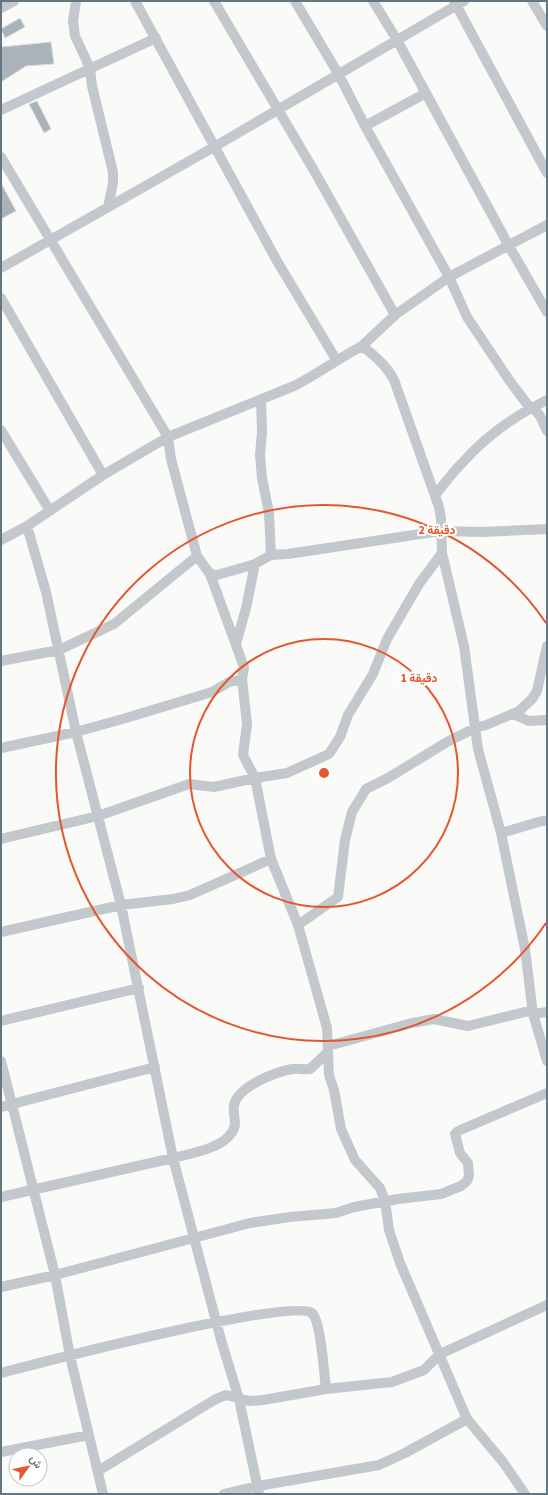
<svg xmlns="http://www.w3.org/2000/svg" width="548" height="1495" font-family="'Source Sans 3',Vazirmatn,sans-serif">
<style>
.building{fill:#aab3b9;stroke:#dcdcda}
.lines{fill:none;stroke-linecap:round;stroke-linejoin:round}
.minor{stroke:#c3c8cc;stroke-width:10}
.ring{fill:none;stroke:#e4572e;stroke-width:2}
.centre{fill:#e4572e;stroke:#fff;stroke-width:2}
.ring-label{font-size:12px;text-anchor:middle;font-weight:bold;fill:#e4572e;stroke:#fff;stroke-width:4;stroke-linejoin:round;paint-order:stroke}
</style>
<rect width="100%" height="100%" fill="#fafaf8"/>
<!-- building -->
<path class="building" d="M20,18l5,9 -20,11 -4,-9z
M51,42l3,22 -28,2 -25,16v-35z
M37,101l14,28 -7,4 -15,-29z
M1,183l15,28 -15,8z"/>
<g class="lines">
<!-- minor -->
<path class="minor" d="M76,1l-3,20 2,15 15,32 2,18 21,86v11l-5,24
M135,1l142,260 60,100
M214,1l102,173 79,141
M295,1l44,74 26,51 84,151 18,40 42,63 21,28 5,2 5,6 7,15
M373,1l24,39 112,206 38,66
M454,1l93,172
M532,1l15,25
M1,8l13,-7
M1,110l155,-72
M365,126l61,-33
M1,157l167,280 3,22 26,97 13,18 7,1 28,-8 10,-3 16,-9 17,-1 152,-23 42,1 65,-3
M1,268l213,-121 250,-146
M1,298l102,177
M362,346l33,-31 54,-38 98,-52
M261,399l1,33 -2,23 2,23 7,35 2,42
M1,430l49,81
M435,495c9,-11 18,-23 28,-33 23,-26 53,-47 84,-62
M1,540l26,-14
M236,644l10,-36 9,-44
M1,661l58,-11 55,-26 83,-68
M242,679l5,45 -4,31 12,23 16,81 27,66 29,103 2,47 5,15 7,39 14,31 25,28 5,13 4,29 11,33 67,156 36,43 22,32
M513,714l16,7 18,-1
M1,748l75,-16 50,-14 86,-26 17,-10 13,-3 2,-12 -34,-93
M501,833l41,-12h5
M1,839l97,-23 91,-32 25,3 41,-9 32,-5 42,-19 11,-17 8,-22 25,-41 14,-35 32,-55 23,-31
M298,925l40,-28 7,-57 7,-28 14,-23 22,-11 59,-36 28,-14 11,-3 33,-14 13,-12 5,-8 10,-45
M1,932l120,-27 52,-6 17,-4 81,-36
M533,1014l14,-2
M1,1021l138,-33
M328,1046l84,-23 22,-4 34,7 65,-16
M1,1061l54,214 15,81 33,138
M1,1107l154,-40
M1,1197l172,-39c16,-4 45,-9 56,-22 11,-12 3,-19 5,-31 4,-19 42,-33 58,-36 6,-1 12,1 18,0l17,-16
M1,1287l54,-12 195,-52 40,-6 46,-4 18,-6 44,-8 43,-5 20,-8 6,-5 2,-5 -1,-13 -8,-10 -5,-19 3,-3 89,-38
M1,1373c38,-10 291,-76 311,-60 9,8 12,61 14,76
M1,1452l88,-17
M98,1471l103,-63 15,-9 10,-4 23,6 14,-1 63,-11 66,-7 32,-12 16,-16 107,-49
M224,1494l34,-8 121,-21 26,-12 62,-34
M259,1494l-20,-95 -18,-59 -48,-182 -52,-253 -45,-173 -30,-140 -19,-66 76,-51 65,-38 126,-51c24,-12 45,-28 68,-40 13,10 24,19 32,34l45,127 2,11 1,35 22,93 14,103 23,84 24,116 8,65 14,47"/>
</g>
<!-- distance rings -->
<g class="ring">
<circle cx="324" cy="773" r="134"/>
<path d="M546 923A268 268 0 1 1 546 623"/>
</g>
<circle cx="324" cy="773" r="6" class="centre"/>
<g class="ring-label">
<text x="437" y="534">2 دقيقة</text>
<text x="419" y="682">1 دقيقة</text>
</g>
<!-- border -->
<rect width="548" height="1495" fill="none" stroke="#657683" stroke-width="4"/>
<!-- north arrow -->
<g transform="translate(28 1467) rotate(57)"><circle r="19" fill="#ffffff" stroke="#c1c8cd"/>
<path d="M0-3L7 15L0 10L-7 15Z" fill="#e4572e"/>
<text y="-6" font-size="11" font-weight="bold" text-anchor="middle" fill="#657683">ش</text>
</g>
</svg>
